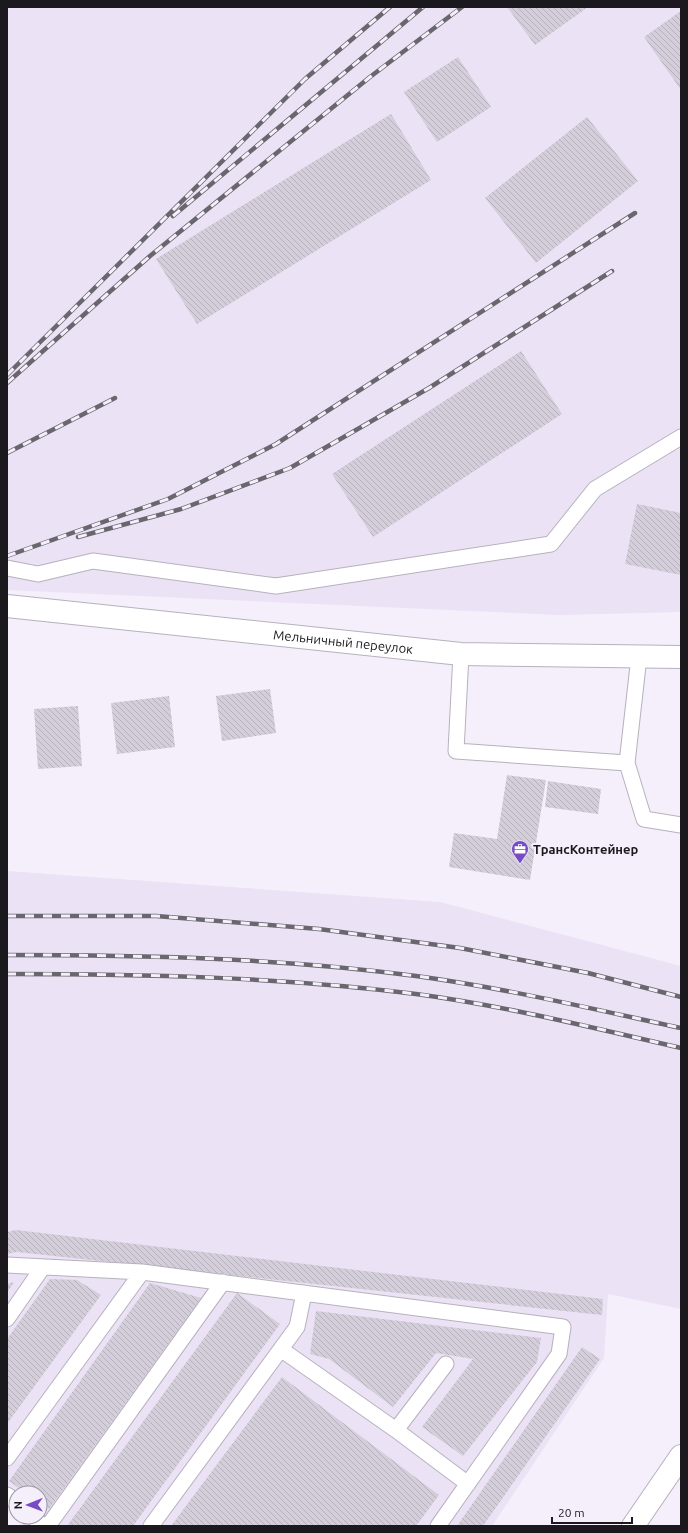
<svg xmlns="http://www.w3.org/2000/svg" width="688" height="1533" font-family="Ubuntu,sans-serif">
<style>
.built{fill:#ebe2f5;fill-rule:evenodd}
.building{fill:url(#building-back-hatch)}
.lines{fill:none;stroke-linecap:round;stroke-linejoin:round}
.lane-casing{stroke:#b7b1bd;stroke-width:17}
.street-casing{stroke:#b7b1bd;stroke-width:24}
.primary-casing{stroke:#b7b1bd;stroke-width:24}
.lane{stroke:#fff;stroke-width:15}
.street{stroke:#fff;stroke-width:22}
.primary{stroke:#fff;stroke-width:22}
.rail-casing{stroke:#69666d;stroke-width:4.5}
.rail{stroke:#f5effc;stroke-width:3;stroke-dasharray:9;stroke-linecap:butt}
.labels{text-anchor:middle;stroke-width:4;stroke-linejoin:round;paint-order:stroke}
.street-label{font-size:13px;fill:#1b191d;stroke:#f5effc}
.poi-label{font-size:13px;font-weight:bold;fill:#1b191d;stroke:#f5effc;text-anchor:start}
</style>
<defs>
<pattern id="building-back-hatch" width="6" height="6" patternUnits="userSpaceOnUse"><rect width="6" height="6" fill="#d4cedb"/><path d="M-1 5l2 2M0 0l6 6M5-1l2 2" fill="none" stroke="#b5b0bc"/></pattern>
</defs>
<rect width="100%" height="100%" fill="#f5effc"/>
<!-- built -->
<path class="built" d="M7,7h674v605l-121,3 -553,-25z
M7,871l433,31 241,64v343l-73,-15 -4,64 -112,168h-469l-16,-15zM16,1493h24v24h-24z"/>
<!-- building -->
<path class="building" d="M507,7h81l-53,38z
M681,11v79l-37,-53z
M458,57l33,50 -54,35 -33,-50z
M391,114l40,66 -234,144 -41,-65z
M587,117l51,64 -102,82 -51,-65z
M521,351l41,63 -189,123 -41,-63z
M637,504l44,9v62l-56,-11z
M270,689l6,44 -54,8 -6,-45z
M169,696l6,51 -58,7 -6,-51z
M78,706l4,60 -44,3 -4,-60z
M507,775l39,5 -16,100 -81,-13 5,-34 43,6z
M548,781l53,8 -3,25 -53,-7z
M16,1230l587,69 -1,16 -585,-63 -10,2v-22z
M50,1279l27,1 24,15 -94,129v-85z
M14,1282l-7,11v-9z
M150,1283l51,15 -152,211 -9,-7v-9h-14l-17,-12z
M237,1293l43,31 -147,202h-66z
M316,1311l225,27 -4,24 -74,94 -41,-29 51,-68 -37,-6 -43,54 -64,-48 -19,-5z
M582,1347l18,12 -117,167h-26z
M282,1377l157,118 -23,31h-245z"/>
<g class="lines">
<defs>
<path id="lane" d="M7,568l31,6 55,-13 183,25 275,-42 44,-55 86,-52
M461,654l-5,97 171,12 17,56 37,6
M627,763l12,-106
M7,1265l135,7 421,55 -4,27 -121,172
M7,1319l36,-52
M282,1350l114,80 72,54
M396,1430l50,-66
M7,1458l135,-186
M7,1495l9,7
M33,1517l10,9
M48,1526l175,-244
M151,1526l146,-199 7,-34"/>
<g id="street">
<path id="s1" d="M7,606l454,48 220,3"/>
</g>
<path id="primary" d="M633,1526l48,-70"/>
</defs>
<!-- lane casing -->
<use href="#lane" class="lane-casing"/>
<!-- street casing -->
<use href="#street" class="street-casing"/>
<!-- primary casing -->
<use href="#primary" class="primary-casing"/>
<!-- lane -->
<use href="#lane" class="lane"/>
<!-- street -->
<use href="#street" class="street"/>
<!-- primary -->
<use href="#primary" class="primary"/>
<defs>
<path id="rail" d="M173,216l250,-209
M7,375l298,-296 85,-72
M7,383l143,-127 220,-179 92,-70
M7,453l108,-55
M78,537l103,-28 109,-41 139,-80 183,-117
M7,556l161,-57 108,-55 359,-231
M7,916h149l163,13 141,19 128,25 93,24
M7,955c136,0 274,3 409,21 89,12 177,33 265,52
M7,974c136,0 274,3 409,20 90,12 178,34 265,54"/>
</defs>
<!-- rail casing -->
<use href="#rail" class="rail-casing"/>
<!-- rail -->
<use href="#rail" class="rail"/>
</g>
<!-- icons -->
<defs>
<symbol id="office-pin" viewBox="-11 -11 22 30"><path d="M0 17L-7.5 6A9.5 9.5 0 1 1 7.5 6Z" fill="#764bc4" stroke="#f5effc"/><path d="M-6-3h4V-5.5h4V-3h4V5H-6ZM-1-4.5V-3h2v-1.5ZM-6 0V1H6V0Z" fill="#fff"/></symbol>
</defs>
<g fill-rule="evenodd">
<use href="#office-pin" x="510" y="839" width="20" height="27"/>
</g>
<g class="labels">
<!-- street labels -->
<g class="street-label">
<text dy="5" stroke="none"><textPath href="#s1" startOffset="338">Мельничный переулок</textPath></text>
</g>
<!-- poi labels -->
<g class="poi-label">
<text x="533" y="854">ТрансКонтейнер</text>
</g>
</g>
<!-- border -->
<rect width="688" height="1533" fill="none" stroke="#1b191d" stroke-width="16"/>
<!-- north arrow -->
<g transform="translate(28 1505) rotate(269)"><circle r="19" fill="#f5effc" stroke="#9e99a3"/>
<path d="M0-3L7 15L0 10L-7 15Z" fill="#764bc4"/>
<text y="-6" font-size="11" font-weight="bold" text-anchor="middle" fill="#1b191d">N</text>
</g>
<!-- scale -->
<path d="M552 1517v6h80v-6" fill="none" stroke="#1b191d" stroke-width="2"/>
<text x="558" y="1517" font-size="12" fill="#1b191d" stroke="#f5effc" stroke-width="3" paint-order="stroke">20 m</text>
</svg>
